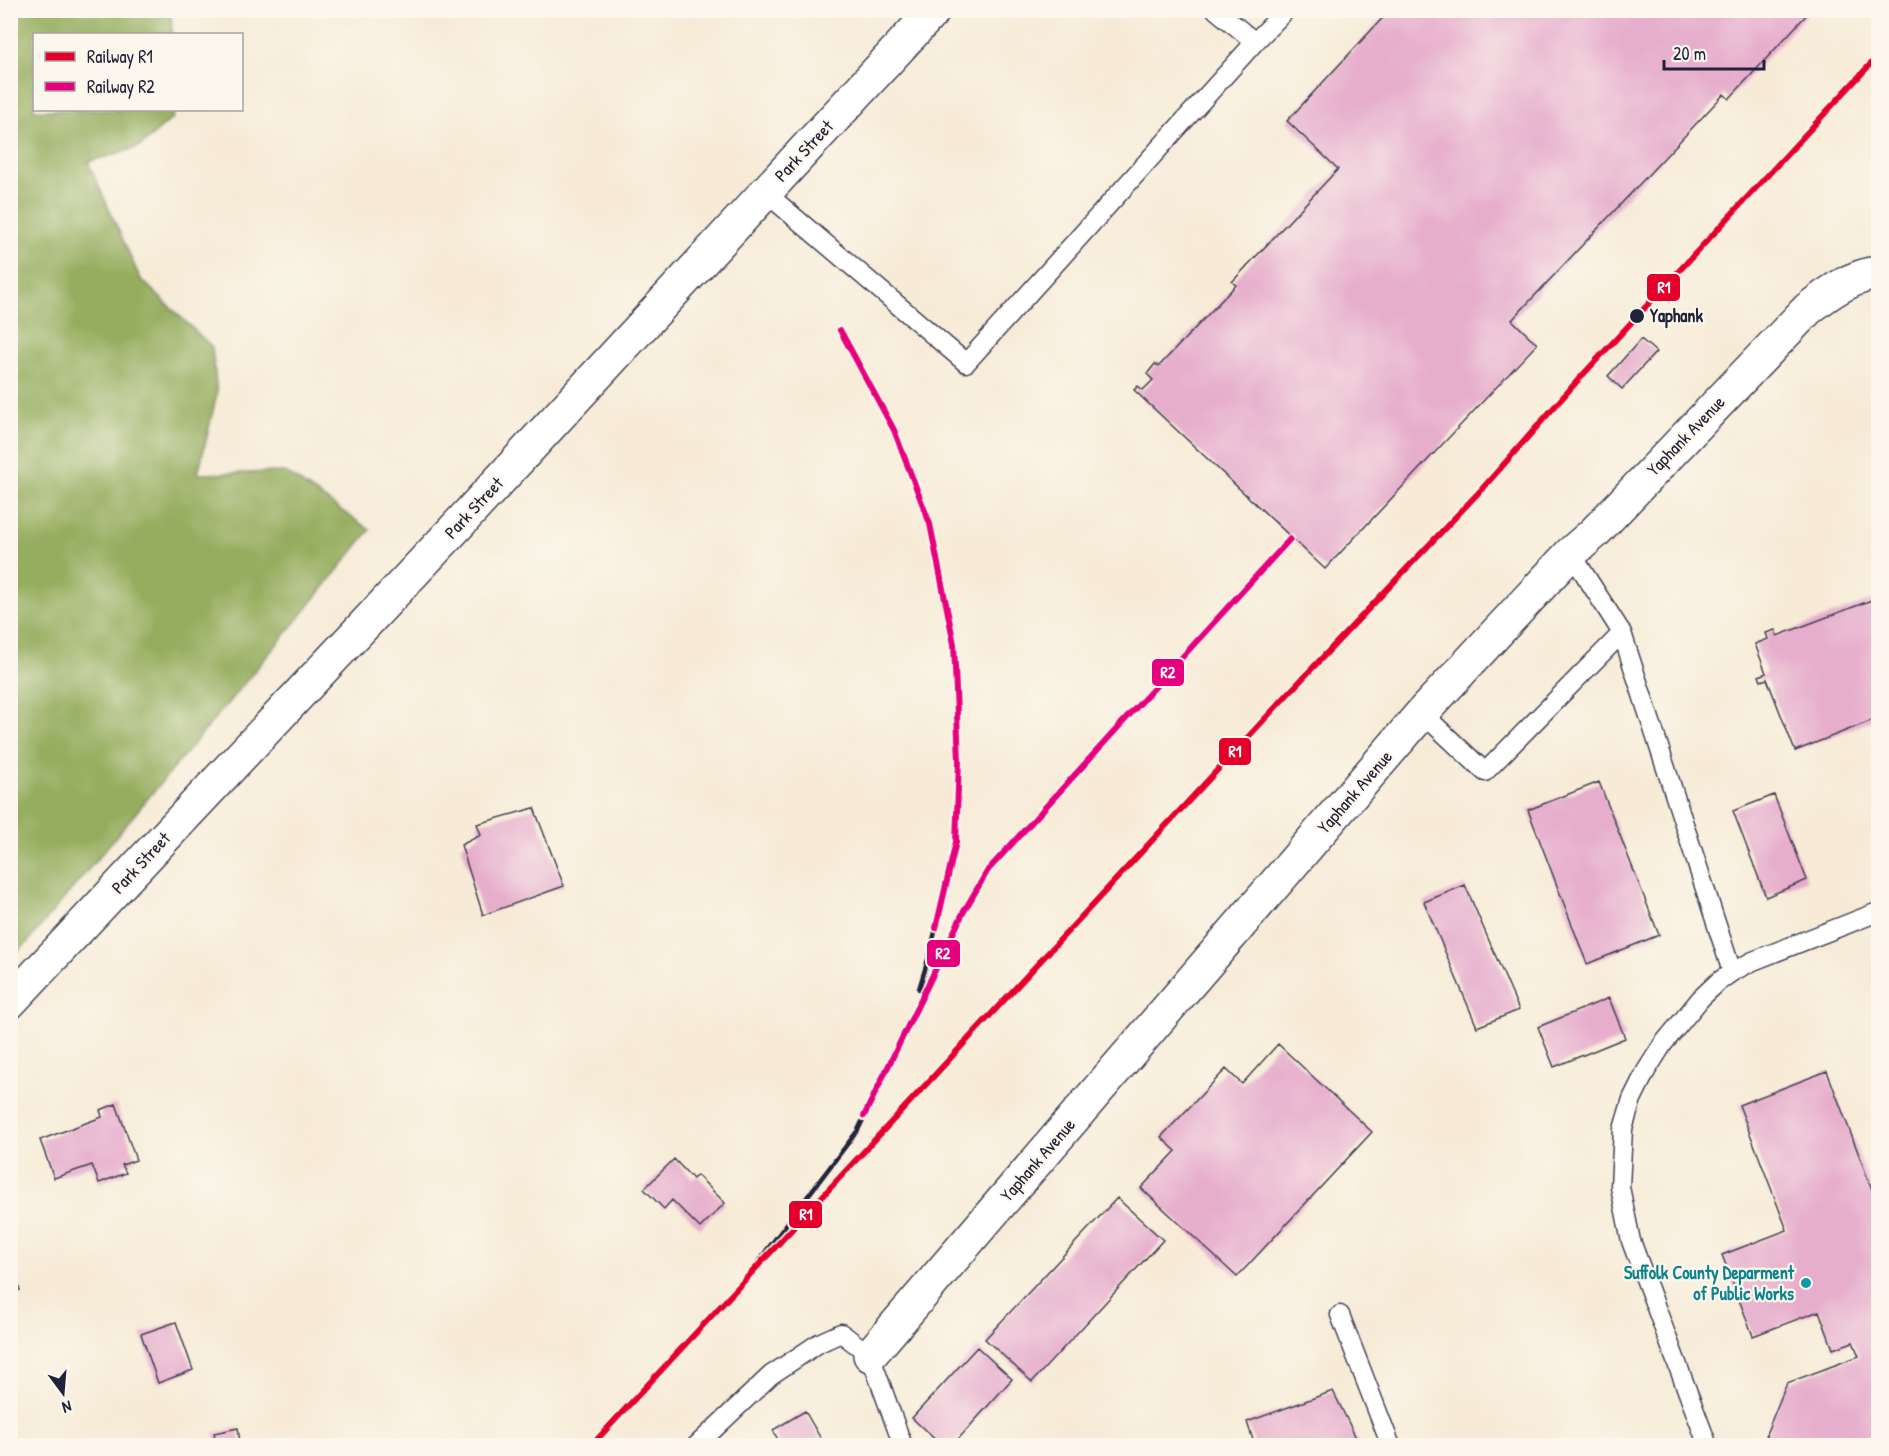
<svg xmlns="http://www.w3.org/2000/svg" width="1889" height="1456" viewBox="0 0 1889 1456" font-family="'Patrick Hand',sans-serif">
	<style>
		.forest { fill: #95ad5f; stroke: #5c684d; stroke-width: 1.5 }
		.building { fill: #e6adcc }
		.lines { fill: none; stroke-linecap: round; stroke-linejoin: round }
		.service-casing { stroke: #424052; stroke-width: 21 }
		.minor-casing { stroke: #424052; stroke-width: 36 }
		.service { stroke: #fff; stroke-width: 18 }
		.minor { stroke: #fff; stroke-width: 33 }
		.rail { stroke: #22223b; stroke-width: 4.5 }
		.rail-1-casing { stroke: #fbf7ec; stroke-width: 10 }
		.rail-2-casing { stroke: #fbf7ec; stroke-width: 10 }
		.rail-1 { stroke: #e4002b; stroke-width: 6 }
		.rail-2 { stroke: #e5007d; stroke-width: 6 }
		.stop-dot { fill: #22223b; stroke: #fbf7ec; stroke-width: 2 }
		.culture-dot { fill: #0f9aa8; stroke: #fbf7ec; stroke-width: 2 }
		.labels { text-anchor: middle; stroke-width: 4.5; stroke-linejoin: round; paint-order: stroke }
		.street-label { font-size: 18px; fill: #22223b; stroke: #fbf7ec }
		.stop-label { font-size: 18px; font-weight: bold; fill: #22223b; stroke: #fbf7ec; text-anchor: start }
		.culture-label { font-size: 18px; font-weight: bold; fill: #0d838f; stroke: #fbf7ec; text-anchor: end }
		.line-badge { stroke: #fbf7ec; stroke-width: 2 }
		.badge-label { font-size: 16px; text-anchor: middle; font-weight: bold; fill: #fff }
	</style>
	<rect width="100%" height="100%" fill="#fbf7ec"/>
	<filter id="ink" filterUnits="userSpaceOnUse"><feTurbulence type="fractalNoise" baseFrequency=".0167" numOctaves="2"/><feDisplacementMap in="SourceGraphic" scale="12" xChannelSelector="R" yChannelSelector="G"/><feConvolveMatrix kernelMatrix="1 2 1 2 8 2 1 2 1" color-interpolation-filters="sRGB"/></filter>
	<filter id="wash" filterUnits="userSpaceOnUse"><feTurbulence type="fractalNoise" baseFrequency=".008" numOctaves="4" result="noise"/><feDisplacementMap in="SourceGraphic" scale="24" xChannelSelector="R" yChannelSelector="G"/><feGaussianBlur stdDeviation="1.35" result="paint"/><feColorMatrix in="noise" values="0 0 0 0 0 0 0 0 0 0 0 0 0 0 0 0 0 1.4 0 .05"/><feComposite in="paint" operator="in"/></filter>
	<g filter="url(#wash)">
		<rect width="100%" height="100%" fill="#f7ebd7"/>
		<path class="forest" d="M 11,10 L 171,11 L 172,34 L 34,34 L 34,110 L 173,110 L 173,118 L 139,147 L 88,162 L 140,278 L 212,347 L 217,394 L 198,474 L 285,472 L 370,530 L 299,618 L 26,944 L 11,957 Z"/>
		<g id="blocks">
			<path class="building" d="M 1390,10 L 1811,10 L 1729,99 L 1724,94 L 1512,320 L 1537,344 L 1325,569 L 1134,390 L 1138,386 L 1143,390 L 1153,380 L 1147,374 L 1155,364 L 1159,366 L 1236,285 L 1232,282 L 1338,169 L 1287,121 Z
				M 1641,339 L 1656,352 L 1622,389 L 1608,376 Z
				M 1878,593 L 1878,718 L 1795,751 L 1767,679 L 1761,681 L 1759,676 L 1766,673 L 1755,644 L 1768,639 L 1766,633 L 1775,630 L 1777,636 L 1877,598 L 1875,594 Z
				M 1599,782 L 1659,935 L 1587,964 L 1528,810 Z
				M 1774,795 L 1807,880 L 1766,897 L 1733,811 Z
				M 534,808 L 564,886 L 483,915 L 461,845 L 481,835 L 477,824 Z
				M 1465,885 L 1519,1010 L 1477,1027 L 1424,902 Z
				M 1609,998 L 1625,1038 L 1554,1067 L 1538,1027 Z
				M 1278,1044 L 1372,1132 L 1237,1277 L 1141,1188 L 1176,1151 L 1161,1137 L 1226,1069 L 1242,1084 Z
				M 1827,1071 L 1878,1205 L 1878,1446 L 1770,1446 L 1766,1434 L 1787,1383 L 1859,1356 L 1853,1342 L 1833,1349 L 1819,1311 L 1753,1336 L 1722,1255 L 1787,1230 L 1739,1105 Z
				M 116,1104 L 136,1160 L 122,1165 L 126,1173 L 99,1183 L 92,1165 L 54,1178 L 40,1140 L 102,1117 L 100,1110 Z
				M 674,1159 L 693,1179 L 697,1175 L 725,1203 L 700,1228 L 672,1200 L 664,1209 L 644,1189 Z
				M 1117,1198 L 1163,1240 L 1032,1382 L 985,1339 Z
				M 10,1263 L 20,1290 L 10,1294 Z
				M 176,1322 L 193,1370 L 158,1383 L 141,1334 Z
				M 977,1347 L 1012,1379 L 952,1446 L 942,1446 L 912,1418 Z
				M 1333,1391 L 1360,1446 L 1255,1446 L 1247,1422 Z
				M 805,1411 L 825,1446 L 781,1446 L 773,1430 Z
				M 238,1428 L 240,1442 L 247,1442 L 248,1446 L 217,1446 L 214,1433 Z"/>
		</g>
	</g>
	<g filter="url(#ink)">
		<use href="#blocks" fill-opacity="0" stroke="#424052" stroke-width="1.5"/>
		<g class="lines">
			<defs>
				<path id="service" d="M 1216,10 L 1255,42
					M 766,193 L 966,363 L 1255,42 L 1286,10
					M 1571,553 L 1622,633 L 1732,972
					M 1422,713 L 1485,772 L 1622,633
					M 1340,1315 L 1391,1446
					M 696,1446 L 771,1375 L 819,1343 L 841,1333 L 870,1355 L 903,1446
					M 1708,1446 L 1631,1241 L 1620,1187 L 1623,1129 L 1632,1099 L 1646,1071 L 1663,1044 L 1701,998 L 1718,982 L 1732,972 L 1753,961 L 1878,912"/>
				<path id="minor" d="M 10,1002 L 460,523 L 934,10
					M 870,1355 L 1422,713 L 1571,553 L 1594,533 L 1808,309 C 1828,293 1852,276 1878,273"/>
			</defs>
			<use href="#service" class="service-casing"/>
			<use href="#minor" class="minor-casing"/>
			<use href="#service" class="service"/>
			<use href="#minor" class="minor"/>
			<path class="rail" d="M 840,330 L 894,430 L 930,524 L 954,644 L 959,761 L 956,842 L 930,953 L 919,989
				M 744,1280 L 858,1130 L 963,913 L 988,870 L 1290,539"/>
			<defs>
				<path id="rail-1" d="M 591,1446 L 1286,696 L 1482,489 L 1579,379 L 1878,56"/>
				<path id="rail-2" d="M 840,330 L 894,430 L 930,524 L 954,644 L 959,761 L 956,842 L 936,928
					M 864,1116 L 963,913 L 988,870 L 1290,539"/>
			</defs>
			<use href="#rail-1" class="rail-1-casing"/>
			<use href="#rail-2" class="rail-2-casing"/>
			<use href="#rail-1" class="rail-1"/>
			<use href="#rail-2" class="rail-2"/>
		</g>
	</g>
	<circle class="stop-dot" cx="1637" cy="316" r="8"/>
	<circle class="culture-dot" cx="1806" cy="1283" r="6"/>
	<g class="labels">
		<g class="street-label">
			<text transform="translate(804 151) rotate(-47)" y="6">Park Street</text>
			<text transform="translate(1686 436) rotate(-46)" y="6">Yaphank Avenue</text>
			<text transform="translate(474 508) rotate(-47)" y="6">Park Street</text>
			<text transform="translate(1355 792) rotate(-49)" y="6">Yaphank Avenue</text>
			<text transform="translate(141 863) rotate(-47)" y="6">Park Street</text>
			<text transform="translate(1038 1160) rotate(-49)" y="6">Yaphank Avenue</text>
		</g>
		<g class="stop-label">
			<text x="1650" y="322">Yaphank</text>
		</g>
		<g class="culture-label">
			<text x="1794" y="1279">Suffolk County Deparment<tspan x="1794" dy="21">of Public Works</tspan></text>
		</g>
	</g>
	<g class="line-badge">
		<rect x="1646" y="273" width="35" height="29" rx="6" fill="#e4002b"/>
		<rect x="1151" y="658" width="34" height="29" rx="6" fill="#e5007d"/>
		<rect x="1218" y="737" width="34" height="29" rx="6" fill="#e4002b"/>
		<rect x="926" y="939" width="35" height="29" rx="6" fill="#e5007d"/>
		<rect x="788" y="1200" width="35" height="29" rx="6" fill="#e4002b"/>
	</g>
	<g class="badge-label">
		<text x="1664" y="293">R1</text>
		<text x="1168" y="678">R2</text>
		<text x="1235" y="757">R1</text>
		<text x="943" y="959">R2</text>
		<text x="806" y="1220">R1</text>
	</g>
	<rect width="1889" height="1456" fill="none" stroke="#fbf7ec" stroke-width="36"/>
	<rect x="33" y="33" width="210" height="78" fill="#fbf7ec" stroke="#a4a2a5" stroke-width="1.5"/>
	<rect x="45" y="52" width="30" height="9" fill="#e4002b" stroke="#a4a2a5" stroke-width="1.5"/>
	<text x="87" y="63" font-size="18" fill="#22223b">Railway R1</text>
	<rect x="45" y="82" width="30" height="9" fill="#e5007d" stroke="#a4a2a5" stroke-width="1.5"/>
	<text x="87" y="93" font-size="18" fill="#22223b">Railway R2</text>
	<g transform="translate(63 1393) rotate(164)" stroke="#fbf7ec" stroke-width="4.5" paint-order="stroke">
	<path d="M0-4.5L10 22L0 15L-10 22Z" fill="#22223b"/>
	<text y="-9" font-size="16" font-weight="bold" text-anchor="middle" fill="#22223b">N</text>
	</g>
	<path d="M1664 60v9h100v-9" fill="none" stroke="#22223b" stroke-width="3"/>
	<text x="1673" y="60" font-size="18" fill="#22223b" stroke="#fbf7ec" stroke-width="4.5" paint-order="stroke">20 m</text>
</svg>
